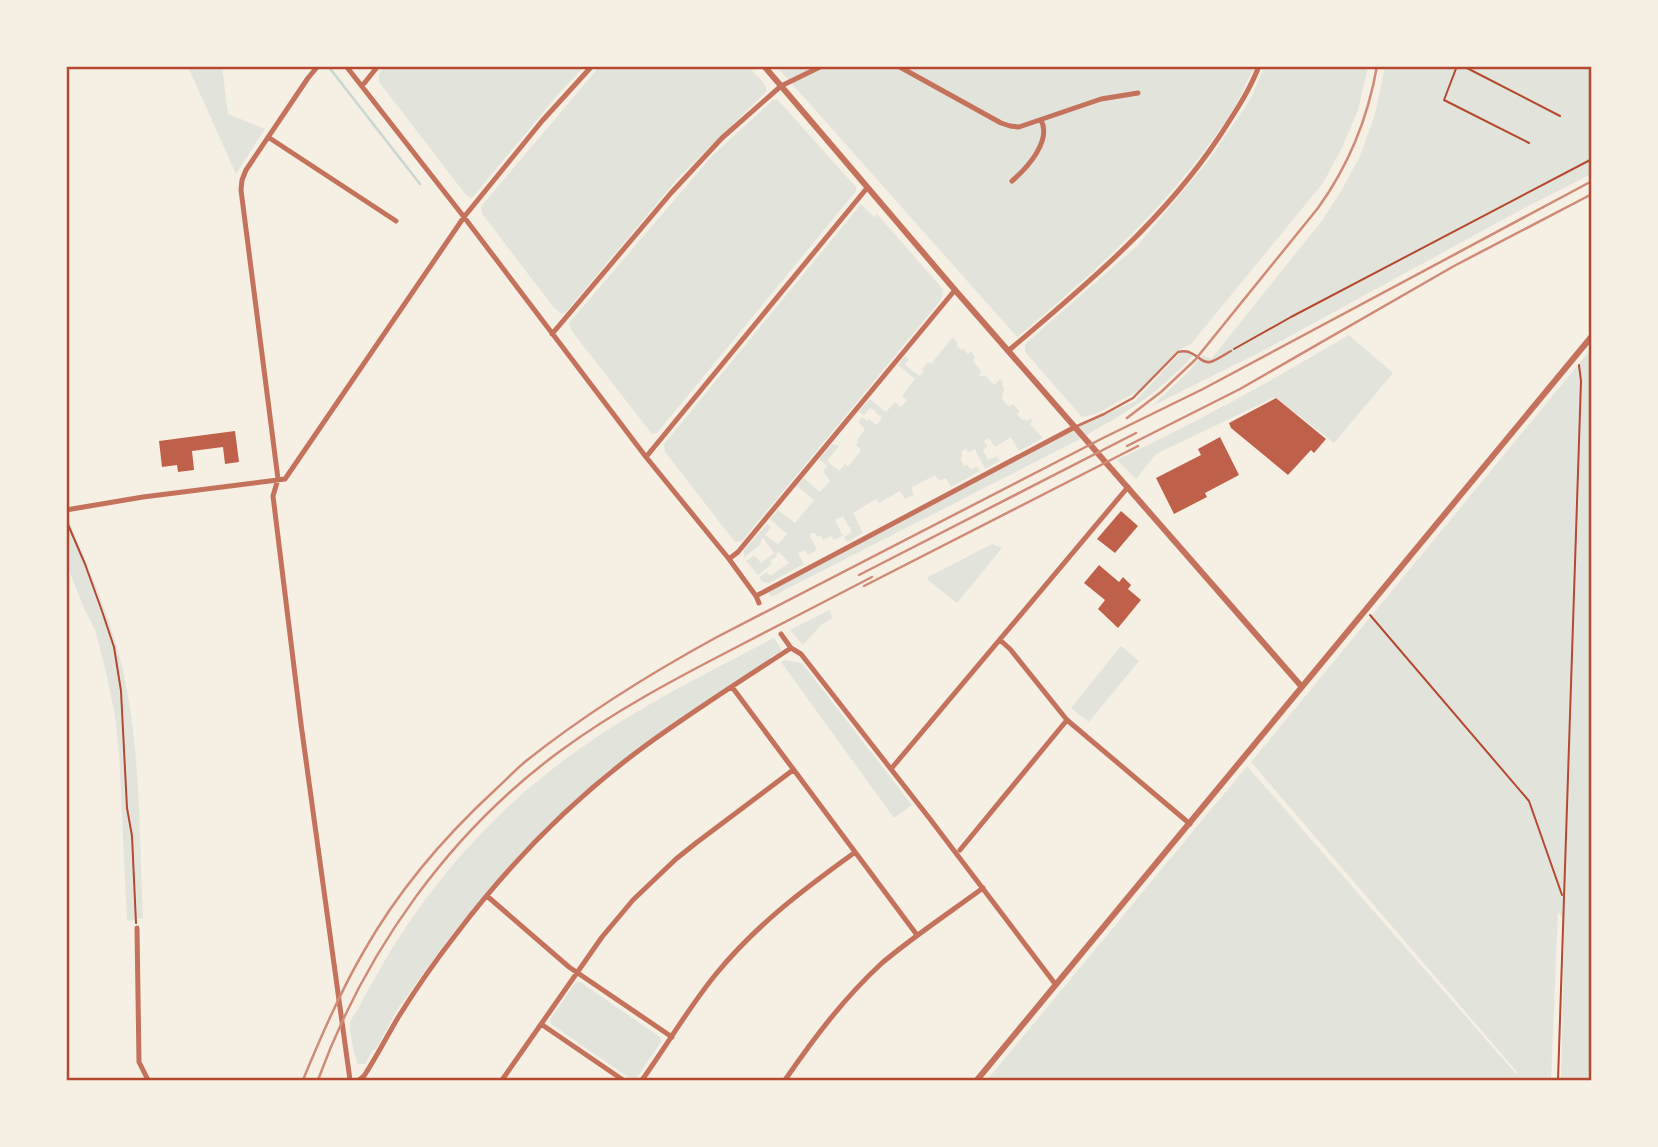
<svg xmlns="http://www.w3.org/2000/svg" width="1658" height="1147" viewBox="0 0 1658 1147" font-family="'PT Sans Narrow',sans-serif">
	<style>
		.green { fill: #e2e4dc }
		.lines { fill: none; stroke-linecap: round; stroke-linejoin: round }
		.stream { stroke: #c9d6d2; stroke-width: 2.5 }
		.building { fill: #bf614a }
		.path { stroke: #b5482f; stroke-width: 2 }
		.service { stroke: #c5725c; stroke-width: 2.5 }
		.minor { stroke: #c5725c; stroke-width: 5 }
		.tertiary { stroke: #c5725c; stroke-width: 6 }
		.rail { stroke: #cf8b77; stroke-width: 2.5 }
		.neatline { fill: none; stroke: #b5482f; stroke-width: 2.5 }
	</style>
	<rect width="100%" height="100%" fill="#f6efe4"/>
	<path class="green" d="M 188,67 L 222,67 L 228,114 L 265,129 L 236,174 Z
		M 385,67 L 385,66 L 584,67 L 560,92 L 473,197 L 470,198 L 466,195 L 379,82 L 379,74 Z
		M 599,67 L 749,67 L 764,83 L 767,91 L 680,176 L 565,313 L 562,314 L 554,308 L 483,215 L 481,208 L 484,203 Z
		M 777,67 L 1254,67 C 1247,81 1241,96 1233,110 C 1176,199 1097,271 1017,337 Z
		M 1264,67 L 1368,67 L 1358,110 L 1342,148 L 1323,183 L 1191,344 L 1177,351 L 1140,390 L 1096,414 L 1082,417 L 1025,352 L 1025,344 L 1137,246 L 1209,160 L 1251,98 Z
		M 1385,67 L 1591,67 L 1591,174 L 1515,213 L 1261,352 L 1152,406 L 1189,371 L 1203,355 L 1211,359 L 1321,222 L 1341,191 L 1360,156 L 1375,114 Z
		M 777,99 L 856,187 L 856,191 L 657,433 L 652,434 L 571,330 L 569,323 L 712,156 L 773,100 Z
		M 861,204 L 874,217 L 877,214 L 942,288 L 943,294 L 941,300 L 742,541 L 735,542 L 665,452 L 664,444 Z
		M 1349,335 L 1393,373 L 1334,443 L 1275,397 L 1156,454 L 1136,479 L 1117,460 C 1197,422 1273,380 1349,335 Z
		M 953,337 L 958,343 L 956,345 L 961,350 L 963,348 L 968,354 L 971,351 L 975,357 L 973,361 L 982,372 L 979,375 L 980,377 L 985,375 L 994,385 L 1000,379 L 1003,383 L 1002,385 L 1004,388 L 1002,399 L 1009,407 L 1013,404 L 1020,412 L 1017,414 L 1022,420 L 1025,419 L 1027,421 L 1031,418 L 1033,420 L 1030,424 L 1043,438 L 1019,451 L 1011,437 L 995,447 L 989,438 L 984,441 L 987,447 L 983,450 L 988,460 L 997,456 L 1000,461 L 985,469 L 975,449 L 968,452 L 966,449 L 961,452 L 963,456 L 960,458 L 964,466 L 968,465 L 971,470 L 977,466 L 980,471 L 951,487 L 946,478 L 939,481 L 935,475 L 911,488 L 914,495 L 905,499 L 900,491 L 879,503 L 876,499 L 853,513 L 863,533 L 847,542 L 844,537 L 852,532 L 850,529 L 851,527 L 849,527 L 843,516 L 835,520 L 843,536 L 834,540 L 831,536 L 823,540 L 821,535 L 817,537 L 815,533 L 811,533 L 810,536 L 817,550 L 808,555 L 805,550 L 798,553 L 804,564 L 769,583 L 763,582 L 759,577 L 767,572 L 770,576 L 789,563 L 779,552 L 776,554 L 777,556 L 770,561 L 772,564 L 758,575 L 746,561 L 754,555 L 761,563 L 774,553 L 763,538 L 760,542 L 761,544 L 744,558 L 744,550 L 767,524 L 771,527 L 765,535 L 778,544 L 787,534 L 770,519 L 778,510 L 795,523 L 814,500 L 797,486 L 804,478 L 820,492 L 830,481 L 823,471 L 827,466 L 819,459 L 832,444 L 839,446 L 827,461 L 839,471 L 845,464 L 848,466 L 860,452 L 860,449 L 856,445 L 858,442 L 857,440 L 865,429 L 858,422 L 862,417 L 867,421 L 869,419 L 876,425 L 879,422 L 881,422 L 880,421 L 882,418 L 875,412 L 875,409 L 873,410 L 870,408 L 864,415 L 859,411 L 870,399 L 886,412 L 895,402 L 901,407 L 907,400 L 902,396 L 915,379 L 898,365 L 905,356 L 909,360 L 905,365 L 920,376 L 924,371 L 922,369 L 928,362 L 931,364 Z
		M 1591,349 L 1591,1080 L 1561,1080 L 1564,948 L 1564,920 L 1558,912 L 1551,1080 L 987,1080 L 1247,766 L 1516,1074 L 1518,1073 L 1251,762 Z
		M 1183,350 L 1189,350 L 1195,354 C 1175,375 1152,396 1127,411 C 1113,421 1098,427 1084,437 L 771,597 L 767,590 L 1076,428 L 1135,401 Z
		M 67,517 C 87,563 107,609 120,658 C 141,742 139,831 143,918 L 127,921 L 119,753 L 115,716 L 106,672 L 95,630 L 84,608 L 67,566 Z
		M 992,544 L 1002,548 L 957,603 L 928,580 L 928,577 Z
		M 829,610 L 833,618 L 822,624 L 803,645 L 790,630 Z
		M 774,638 L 781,649 L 780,652 L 770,657 L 772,660 L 701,704 L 643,745 L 513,862 L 456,929 L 427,968 L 397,1010 L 376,1049 L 373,1050 L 365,1064 L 358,1064 C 355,1058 349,1030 350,1023 C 351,1018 356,1013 358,1009 C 366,993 375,978 384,962 C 430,884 493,812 567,758 C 631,710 703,675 774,638 Z
		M 1121,646 L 1139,661 L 1089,722 L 1071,708 Z
		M 785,660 L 802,663 L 912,805 L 894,818 L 781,662 Z
		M 580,982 L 660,1037 L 661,1042 L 636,1079 L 631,1079 L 551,1024 L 550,1020 L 575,983 Z"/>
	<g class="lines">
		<path class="stream" d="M 328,66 L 420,184"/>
	</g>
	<path class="building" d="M 1276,398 L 1326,439 L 1314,453 L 1311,450 L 1288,475 L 1231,428 L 1229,423 Z
		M 235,431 L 239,462 L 225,464 L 223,447 L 192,451 L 194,470 L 178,472 L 177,465 L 162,467 L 159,441 Z
		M 1220,437 L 1239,475 L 1205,493 L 1207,497 L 1174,514 L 1156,478 L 1201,455 L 1198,449 Z
		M 1121,511 L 1138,526 L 1115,553 L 1097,539 Z
		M 1099,565 L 1119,582 L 1123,577 L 1131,585 L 1128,589 L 1141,600 L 1118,628 L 1098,609 L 1105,600 L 1084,583 Z"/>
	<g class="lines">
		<path class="path" d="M 1457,66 L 1444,100 L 1529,143
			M 1463,66 L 1560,116
			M 1234,349 L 1291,317 L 1592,159
			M 66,520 L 85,564 L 102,611 L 114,647 L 121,691 L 127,808 L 132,836 L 136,923
			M 1370,615 L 1529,801 L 1562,895
			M 1558,1080 L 1581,381 L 1579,365"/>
		<path class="service" d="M 1075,427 L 1104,414 L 1133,398 L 1178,352 C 1196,348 1199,364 1210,362 C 1216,361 1225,354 1231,351"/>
		<path class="minor" d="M 318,66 L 308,78 L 246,170 L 242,180 L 241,190 L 278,479 L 273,496 L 301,724 L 350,1080
			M 346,66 L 464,217 L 646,457 L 729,559 L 756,596 L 759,603
			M 898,66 L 1001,123 L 1010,126 L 1019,127 L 1101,99 L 1138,93
			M 362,86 L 378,66
			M 268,137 L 396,221
			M 1012,181 C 1027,168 1052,141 1041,120
			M 552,334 L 671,193 L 722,138 L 781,86 L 822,66
			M 1008,351 C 1085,286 1163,221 1219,137 C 1234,114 1249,92 1259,66
			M 646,457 L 867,188
			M 66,510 L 143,497 L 285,479 L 464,217 L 542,121 L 592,66
			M 729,559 L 738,552 L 955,290
			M 756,596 L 1075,427
			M 781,634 L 791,648 L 801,654 L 930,819 L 1056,985
			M 1000,640 L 1010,649 L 1067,720 L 1190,824
			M 732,687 L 917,935
			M 891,769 L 1128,487
			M 960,850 L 1067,720
			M 487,896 L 569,967 L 672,1037
			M 137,928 L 139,1062 L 148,1080
			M 541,1024 L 623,1080
			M 359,1080 L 364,1076 C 377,1056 387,1036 399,1016 C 417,987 436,960 457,933 C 510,863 574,798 645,746 C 693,711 742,680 791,648
			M 502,1080 L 602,937 L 633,900 L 676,859 L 696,843 L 793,770
			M 642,1080 C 667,1045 689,1007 716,974 C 756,925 804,889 854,853
			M 785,1080 C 814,1038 844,998 882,963 C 914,936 949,913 983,888"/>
		<path class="tertiary" d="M 764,66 L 955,290 L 1302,687
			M 977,1080 L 1592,336"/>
		<path class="rail" d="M 1127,418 L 1161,392 L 1195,360 L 1318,208 C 1349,165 1368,118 1377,66
			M 1127,446 L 1240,389 L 1454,266 L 1592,194
			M 859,575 L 1136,433
			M 864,586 L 1138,446
			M 303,1080 C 321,1036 340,992 364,951 C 398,891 444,837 495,790 C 505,781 515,770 526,761 C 585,714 651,673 717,637 L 1103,438 L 1203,389 L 1592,181
			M 318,1080 C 365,951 450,831 563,749 C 615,711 673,680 731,650 C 778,626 825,601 872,577"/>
	</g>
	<rect width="1658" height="1147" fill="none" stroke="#f6efe4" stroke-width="136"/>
	<rect x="68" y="68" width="1522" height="1011" class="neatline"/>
</svg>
